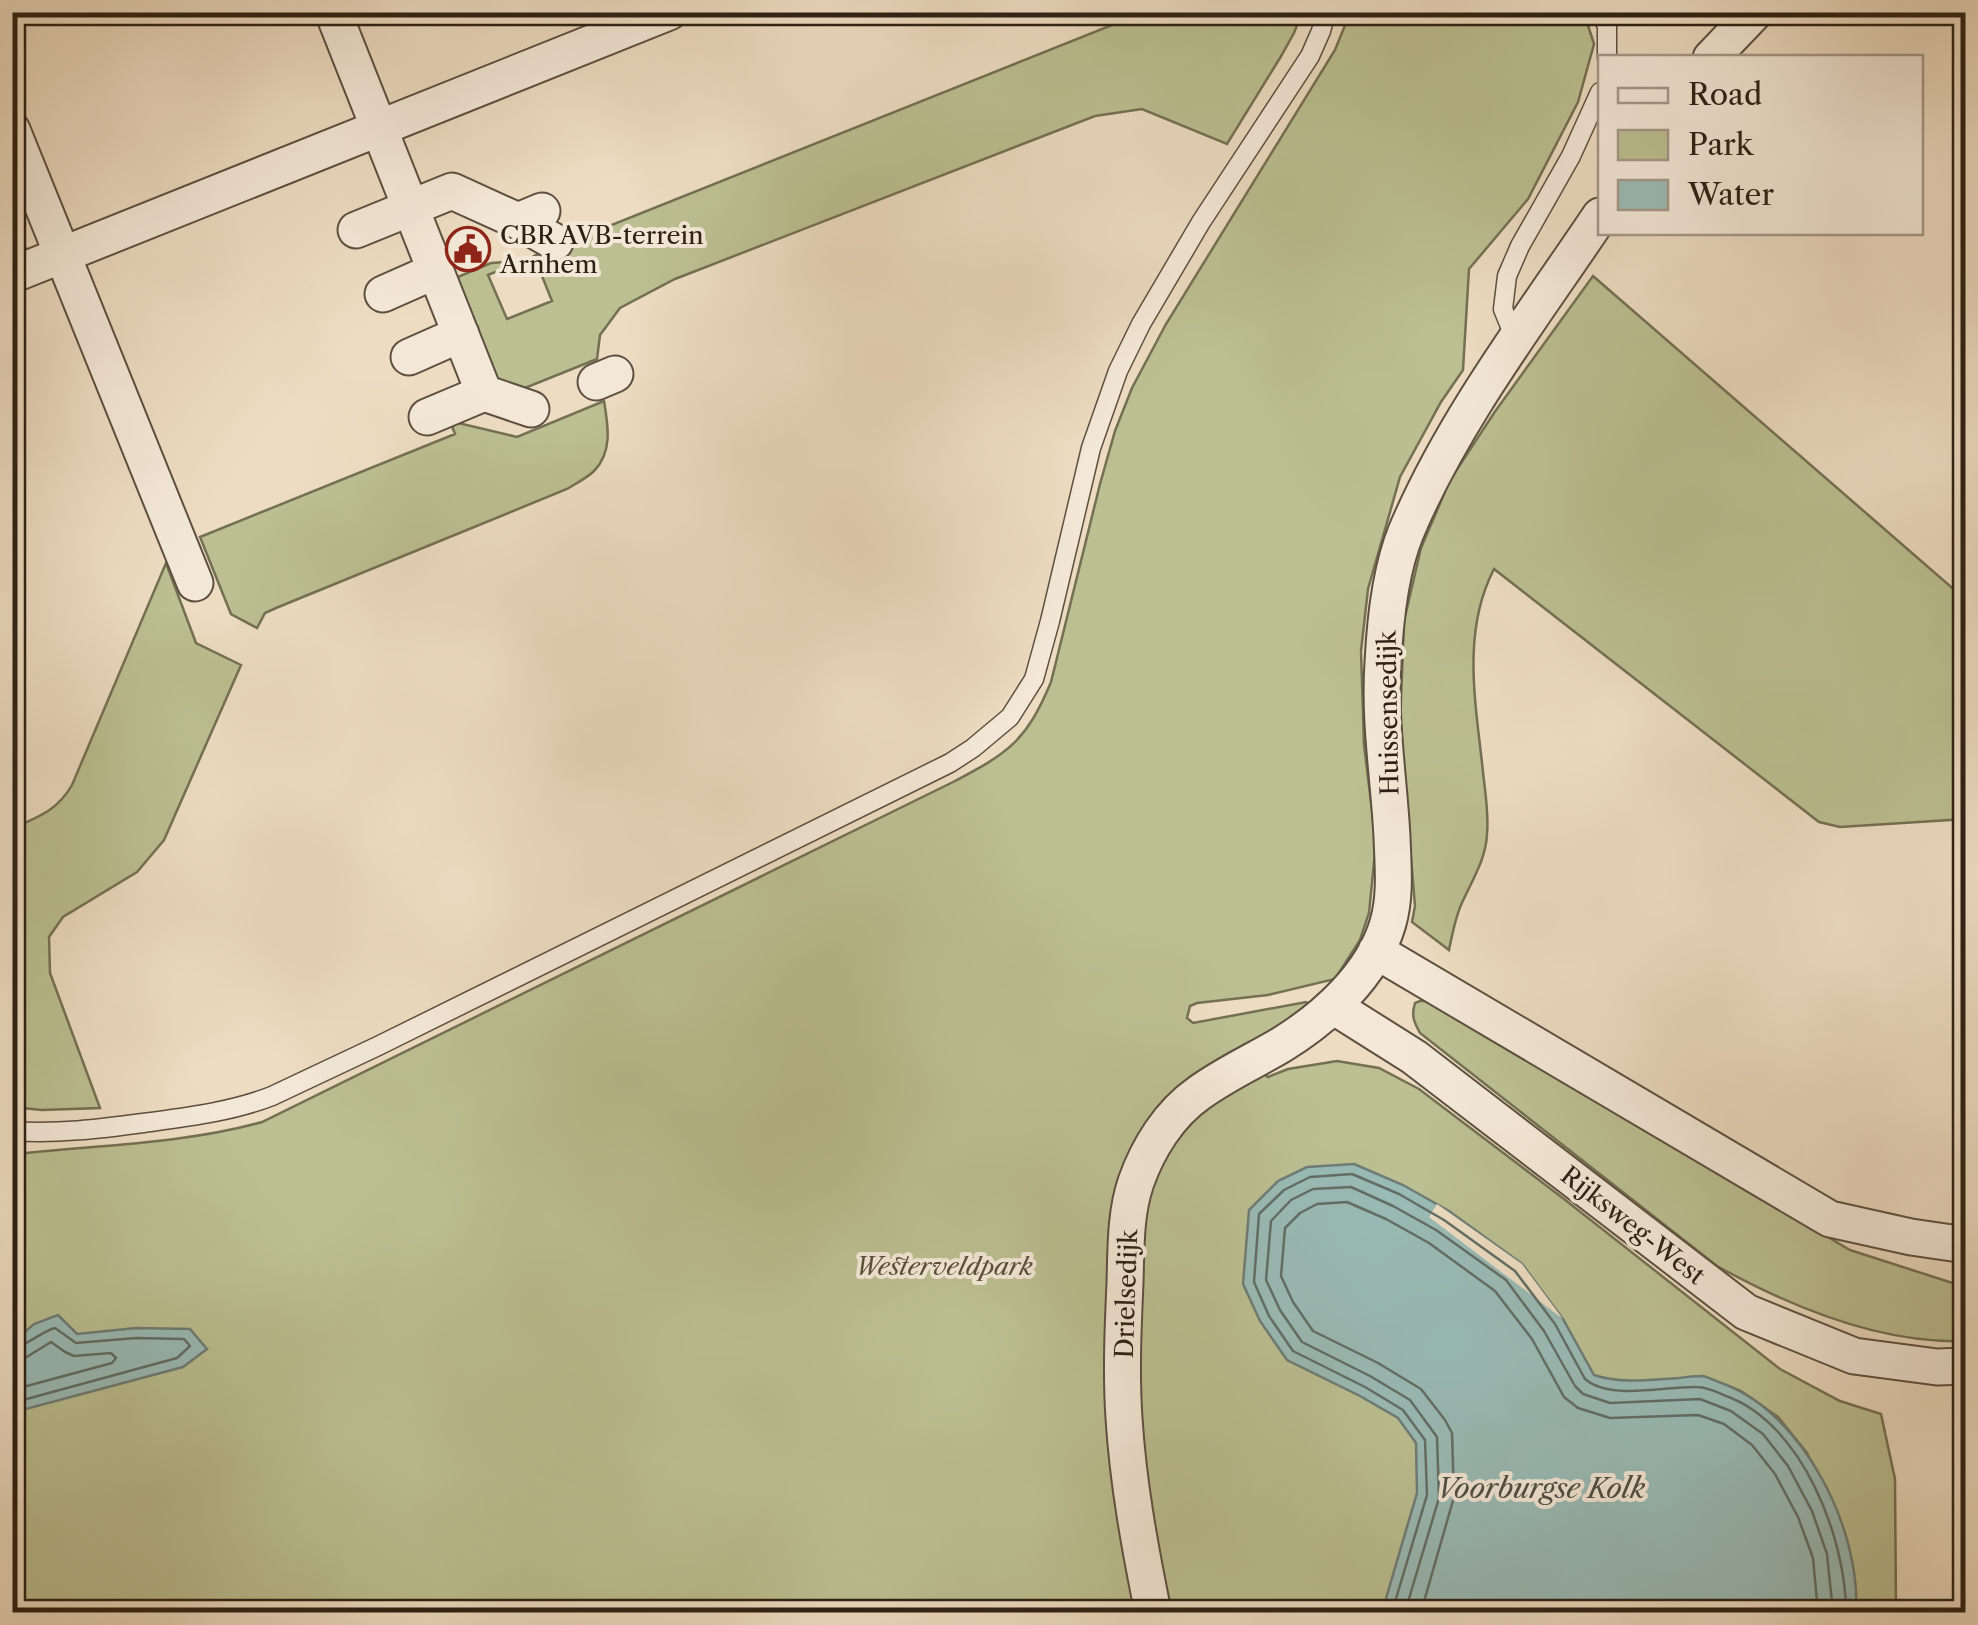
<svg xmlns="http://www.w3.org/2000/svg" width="1978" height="1625" viewBox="0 0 1978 1625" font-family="'Libre Caslon Text',serif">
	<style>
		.green { fill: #bbbf91; stroke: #747053; stroke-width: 2.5 }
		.water { fill: #99bbb6; stroke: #6e7d76; stroke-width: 2.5 }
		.pier { fill: #eddcc1 }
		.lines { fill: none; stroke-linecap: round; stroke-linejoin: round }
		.shore { stroke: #636e66; stroke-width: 2.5 }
		.lane-casing { stroke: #5d5040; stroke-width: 21 }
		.street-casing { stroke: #5d5040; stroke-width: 39 }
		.lane { stroke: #f3e8d7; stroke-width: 18 }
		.street { stroke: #f3e8d7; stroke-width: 35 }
		.labels { text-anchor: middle; stroke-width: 8; stroke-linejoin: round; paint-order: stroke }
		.poi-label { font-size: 25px; fill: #2d2115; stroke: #f3e8d7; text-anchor: start }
		.street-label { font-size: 25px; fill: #2d2115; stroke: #f3e8d7 }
		.park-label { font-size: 25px; font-style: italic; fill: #58503a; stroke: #f3e8d7 }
		.water-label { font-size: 28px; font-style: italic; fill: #4d4f45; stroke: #f3e8d7 }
	</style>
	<rect width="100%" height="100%" fill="#eddcc1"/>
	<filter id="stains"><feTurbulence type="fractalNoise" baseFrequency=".002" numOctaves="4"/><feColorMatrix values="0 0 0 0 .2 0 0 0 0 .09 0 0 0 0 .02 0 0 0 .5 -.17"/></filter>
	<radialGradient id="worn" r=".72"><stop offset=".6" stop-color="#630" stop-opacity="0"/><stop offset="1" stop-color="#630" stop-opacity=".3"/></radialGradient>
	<path class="green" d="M 1142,13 L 1302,13 L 1294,33 L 1280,58 L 1227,144 L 1142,109 L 1095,116 L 675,279 L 620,308 L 600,335 L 597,359 L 525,388 L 496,381 L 453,279 L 491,263 L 522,261 L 488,275 L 507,319 L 552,301 L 534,256 Z
		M 1350,13 L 1584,13 L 1594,44 L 1578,102 L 1528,199 L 1469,269 L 1463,370 L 1441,402 L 1400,477 L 1368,589 L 1361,651 L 1364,745 L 1376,842 L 1369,913 L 1360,940 L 1335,979 L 1268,995 L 1197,1003 L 1190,1006 L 1187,1018 L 1193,1023 L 1306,1002 L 1313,1006 L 1235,1053 L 1268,1077 L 1288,1069 L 1337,1061 L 1379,1068 L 1419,1089 L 1564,1199 L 1780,1369 L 1840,1401 L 1881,1414 L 1895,1479 L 1896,1612 L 1856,1612 L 1849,1549 L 1807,1453 L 1778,1417 L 1741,1391 L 1703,1376 L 1686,1378 L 1759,1612 L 13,1612 L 12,1151 L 26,1153 C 104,1145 187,1143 262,1122 L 953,782 C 1008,753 1026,742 1051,682 L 1100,484 L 1115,431 L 1132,388 L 1166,324 L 1335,50 Z
		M 1593,276 L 1965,599 L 1965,819 L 1840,827 L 1819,822 L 1494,569 C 1461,633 1476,704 1483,772 C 1485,792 1489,813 1487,834 C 1486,860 1471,882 1461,905 C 1455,919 1452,935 1449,950 L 1412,922 L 1415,906 L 1400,726 L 1404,621 L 1421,548 L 1450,480 L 1494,413 Z
		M 604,401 C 608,425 613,452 594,471 C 587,478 575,484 567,489 L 276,608 L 265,613 L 257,628 L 231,614 L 200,537 L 455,434 L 450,421 L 517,437 Z
		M 166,563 L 196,643 L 241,665 L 164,840 L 137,872 L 63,917 L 49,937 L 50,973 L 100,1108 L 42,1110 L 13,1107 L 13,828 C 38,817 57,811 72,785 Z
		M 1420,1001 L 1429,1001 L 1850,1250 L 1965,1287 L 1965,1341 C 1879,1344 1791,1307 1717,1266 L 1420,1033 C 1414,1022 1411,1016 1415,1003 Z"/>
	<path class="water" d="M 1354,1164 L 1403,1185 L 1449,1211 L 1522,1264 L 1563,1319 L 1594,1375 C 1621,1384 1651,1380 1679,1378 C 1686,1377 1695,1376 1702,1376 C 1709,1377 1717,1382 1724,1384 C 1804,1414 1861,1530 1856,1612 L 1382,1612 L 1417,1493 L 1416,1443 L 1398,1418 L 1360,1396 L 1287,1360 L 1260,1321 L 1243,1284 L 1249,1210 L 1278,1181 L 1307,1167 Z
		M 58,1315 L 77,1334 L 136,1328 L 190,1329 L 207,1349 L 183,1367 L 18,1411 L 13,1417 L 13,1342 L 34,1324 Z"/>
	<path class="pier" d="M 1437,1204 L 1522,1264 L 1563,1319 L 1429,1217 Z"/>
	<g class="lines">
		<path class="shore" d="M 12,1348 C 26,1347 40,1332 55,1328 L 76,1343 L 136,1338 L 184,1339 L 190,1346 L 177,1358 L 12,1403
			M 12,1360 L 25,1358 L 51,1342 L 65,1352 L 74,1356 L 111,1353 L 116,1358 L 112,1363 L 12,1390
			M 1392,1612 L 1427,1495 L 1425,1440 L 1403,1410 L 1365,1387 L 1293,1351 L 1269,1316 L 1254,1282 L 1259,1214 L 1284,1190 L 1310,1177 L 1352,1174 L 1399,1194 L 1444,1220 L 1515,1271 L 1555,1324 L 1585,1379 C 1611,1401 1665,1386 1697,1387 C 1707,1387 1717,1392 1726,1396 C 1802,1423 1846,1538 1846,1612
			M 1405,1612 L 1439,1498 L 1437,1437 L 1410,1400 L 1370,1376 L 1302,1342 L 1280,1310 L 1266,1280 L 1271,1221 L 1291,1200 L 1313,1189 L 1351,1187 L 1393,1206 L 1436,1230 L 1506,1280 L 1544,1331 L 1575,1386 L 1583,1394 L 1610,1403 L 1700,1399 L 1731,1411 L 1763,1434 L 1788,1466 L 1812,1511 L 1827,1554 L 1833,1612
			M 1421,1612 L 1454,1497 L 1452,1433 L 1445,1420 L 1421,1389 L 1378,1363 L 1313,1331 L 1293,1302 L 1281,1276 L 1285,1228 L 1300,1213 L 1317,1204 L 1347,1202 L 1386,1219 L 1429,1243 L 1495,1291 L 1532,1339 L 1564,1397 L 1578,1408 L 1610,1418 L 1698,1415 L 1724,1424 L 1752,1445 L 1775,1474 L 1798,1517 L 1813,1558 L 1818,1612"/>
		<defs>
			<path id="lane" d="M 1600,12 L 1607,26 L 1607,58
				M 12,240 L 25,270
				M 1516,341 L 1503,309 L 1507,276 L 1520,246 L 1571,156 L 1600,92
				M 12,1131 C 57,1134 99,1129 143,1123 C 187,1117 231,1112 272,1096 L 378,1046 L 950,763 L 973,748 L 1010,717 L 1034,679 L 1050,621 L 1091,448 L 1118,371 L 1141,324 L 1201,222 L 1310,56 L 1321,31 L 1326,12"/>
			<path id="street" d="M 333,12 L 484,393 L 531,409
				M 1711,58 L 1755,12
				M 12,130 L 195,583
				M 518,221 L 555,242
				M 356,230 L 452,191 L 518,221 L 542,211
				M 12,275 L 669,12
				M 383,294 L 435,271
				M 409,357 L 461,334
				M 596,382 L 615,374
				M 427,417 L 484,393
				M 1376,951 L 1830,1219 L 1911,1237 L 1966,1245
				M 1333,1006 L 1414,1057 L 1746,1312 L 1854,1356 L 1937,1367 L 1966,1366
				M 1153,1612 C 1140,1548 1128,1483 1124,1418 C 1121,1373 1123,1328 1125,1283 C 1126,1250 1125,1214 1136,1182 C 1148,1148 1169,1114 1199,1093 C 1225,1074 1254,1061 1281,1045 C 1325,1018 1373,975 1388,923 C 1396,895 1393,866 1392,837 C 1389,779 1379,721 1383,663 C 1385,621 1390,571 1406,532 C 1453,420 1533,316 1600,216"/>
		</defs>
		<use href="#lane" class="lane-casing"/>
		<use href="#street" class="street-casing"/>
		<use href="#lane" class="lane"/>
		<use href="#street" class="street"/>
	</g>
	<defs>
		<symbol id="civic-ring" viewBox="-11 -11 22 22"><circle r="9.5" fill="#f3e8d7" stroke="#8f2418" stroke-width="1.5"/><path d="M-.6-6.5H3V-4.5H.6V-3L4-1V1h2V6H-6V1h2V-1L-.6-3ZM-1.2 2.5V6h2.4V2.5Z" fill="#8f2418"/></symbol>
	</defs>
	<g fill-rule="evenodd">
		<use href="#civic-ring" x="443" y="224" width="50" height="50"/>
	</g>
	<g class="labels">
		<g class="poi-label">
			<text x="500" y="244">CBR AVB-terrein<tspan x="500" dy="29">Arnhem</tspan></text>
		</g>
		<g class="street-label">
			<text transform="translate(1388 713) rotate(-91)" y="9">Huissensedijk</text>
			<text transform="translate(1633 1225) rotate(38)" y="9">Rijksweg-West</text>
			<text transform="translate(1126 1294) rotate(-88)" y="9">Drielsedijk</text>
		</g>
		<g class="park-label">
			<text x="944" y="1275">Westerveldpark</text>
		</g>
		<g class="water-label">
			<text x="1541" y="1498">Voorburgse Kolk</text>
		</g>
	</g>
	<rect width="1978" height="1625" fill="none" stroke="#eddcc1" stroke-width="50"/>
	<rect x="15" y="15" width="1948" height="1595" fill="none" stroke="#2d2115" stroke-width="5"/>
	<rect x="25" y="25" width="1928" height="1575" fill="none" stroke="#2d2115" stroke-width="2.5"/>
	<rect x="1598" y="55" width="325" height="180" fill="#f3e8d7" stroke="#a49889" stroke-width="2.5"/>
	<rect x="1618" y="88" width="50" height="15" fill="#f3e8d7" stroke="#a49889" stroke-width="2.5"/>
	<text x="1688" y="105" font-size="30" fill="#2d2115">Road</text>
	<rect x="1618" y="130" width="50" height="30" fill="#bbbf91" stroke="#a49889" stroke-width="2.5"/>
	<text x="1688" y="155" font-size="30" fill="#2d2115">Park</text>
	<rect x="1618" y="180" width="50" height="30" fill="#99bbb6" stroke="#a49889" stroke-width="2.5"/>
	<text x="1688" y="205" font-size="30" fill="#2d2115">Water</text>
	<rect width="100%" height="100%" filter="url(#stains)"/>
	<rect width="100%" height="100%" fill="url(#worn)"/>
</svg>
